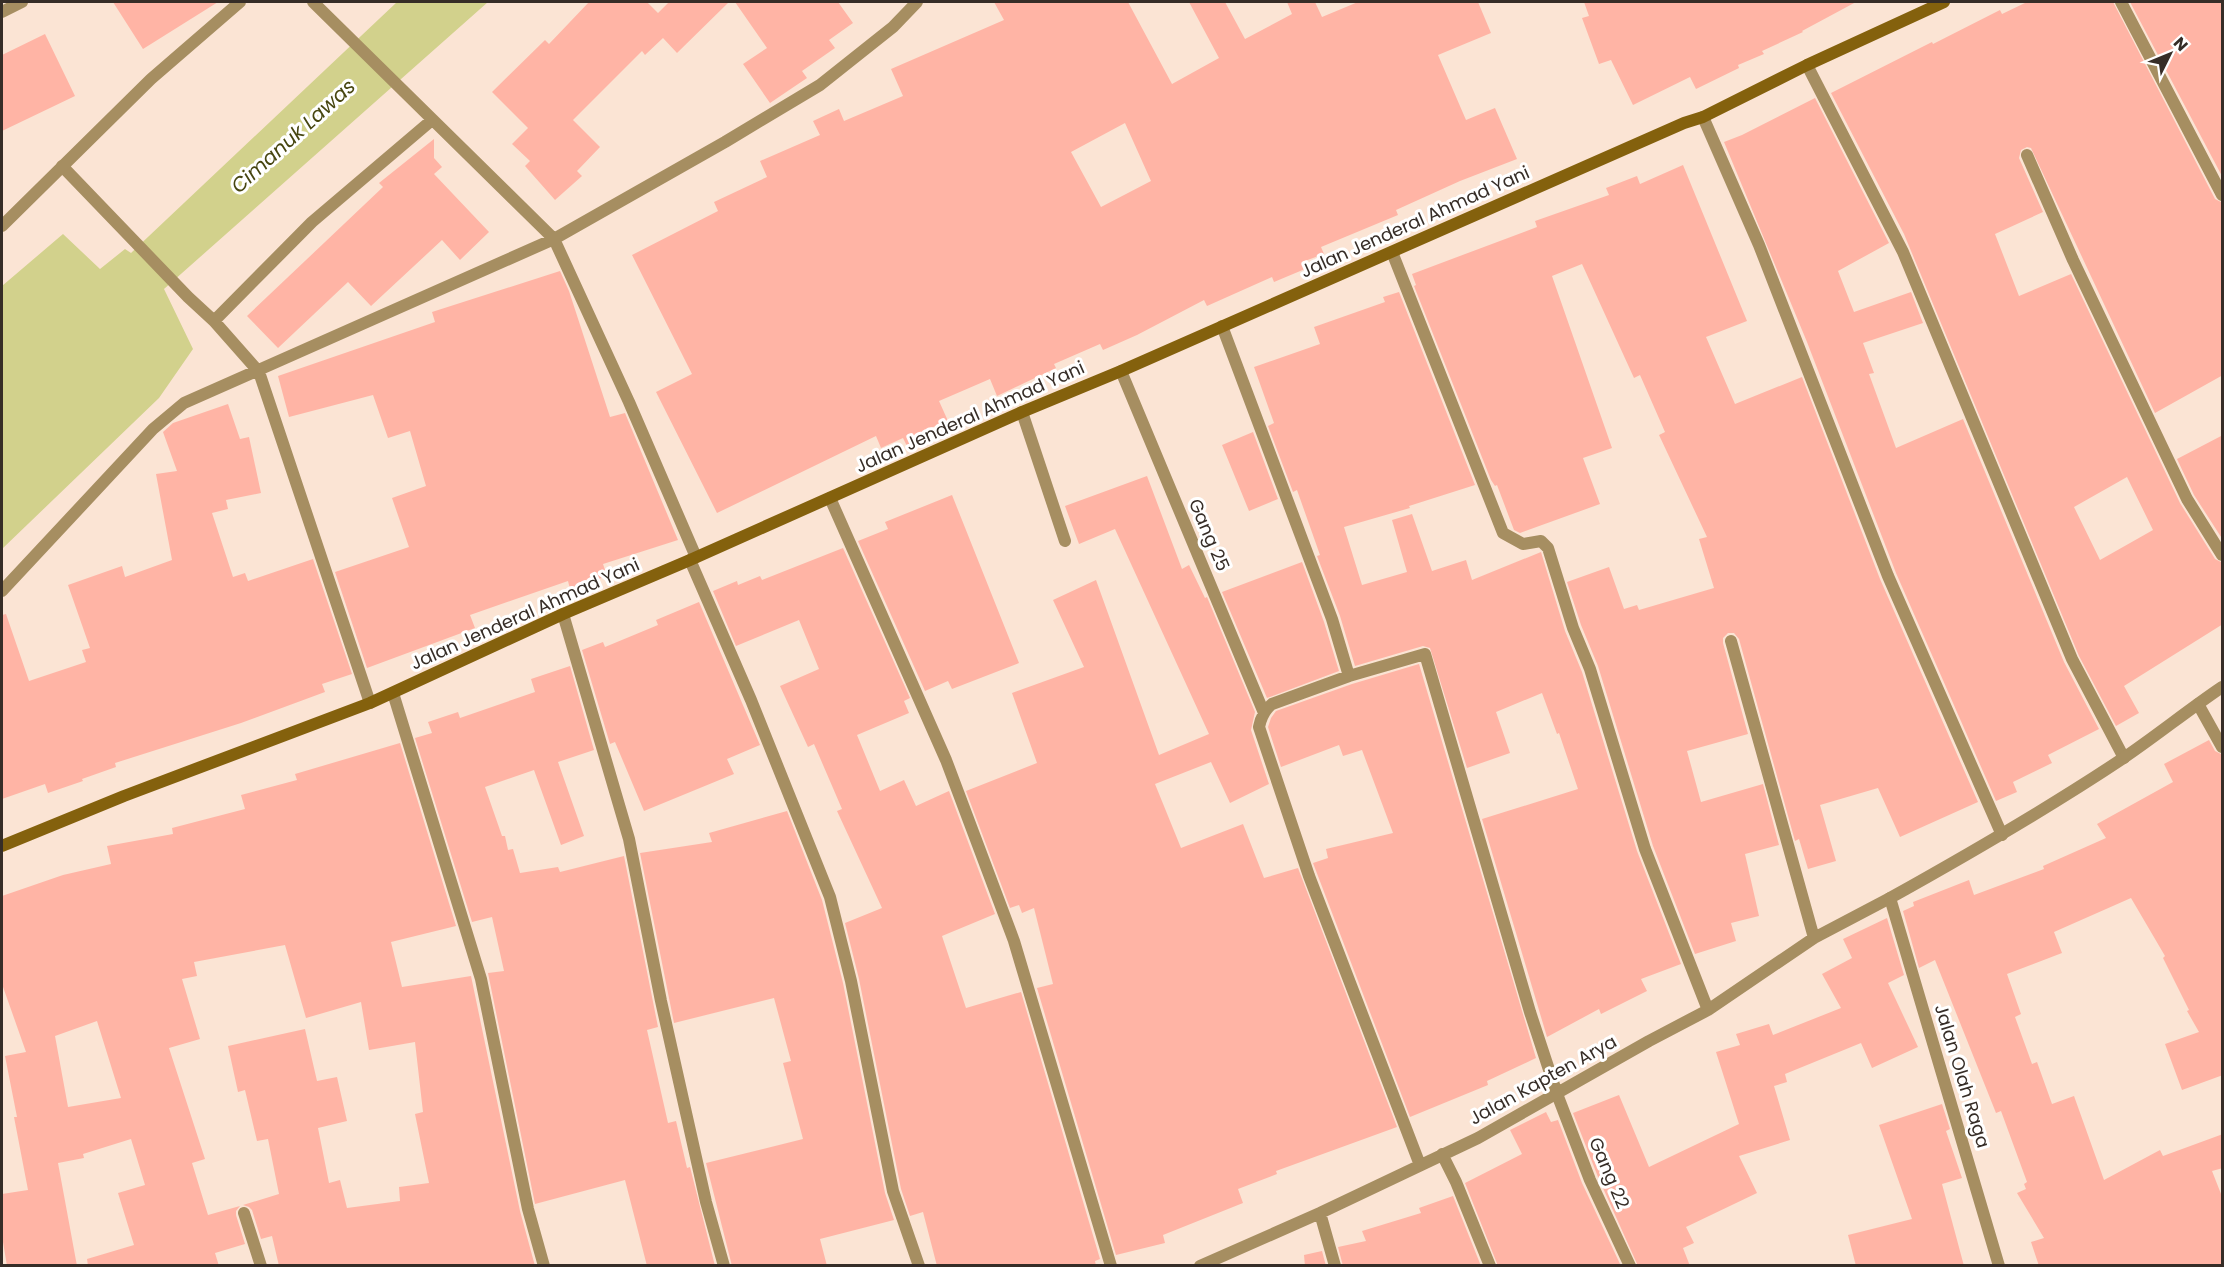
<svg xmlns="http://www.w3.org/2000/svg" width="2224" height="1267" viewBox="0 0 2224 1267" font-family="Poppins,sans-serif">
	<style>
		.water { fill: #d2d18c }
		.building { fill: #ffb4a5; fill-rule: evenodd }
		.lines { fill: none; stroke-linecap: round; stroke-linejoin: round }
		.service { stroke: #a68e61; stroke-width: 12 }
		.minor { stroke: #a68e61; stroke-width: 12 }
		.tertiary { stroke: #a68e61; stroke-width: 12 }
		.secondary { stroke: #84610d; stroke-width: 12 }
		.labels { text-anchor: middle; stroke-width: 6; stroke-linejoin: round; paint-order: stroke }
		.street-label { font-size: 18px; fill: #362d27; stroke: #fff }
		.water-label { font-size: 20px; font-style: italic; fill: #474610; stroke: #fff }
	</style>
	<rect width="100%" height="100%" fill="#fbe4d4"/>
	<path class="water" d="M 397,2 L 488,2 L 164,289 L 193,349 L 159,398 L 2,549 L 2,286 L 63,234 L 100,269 L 125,249 L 131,253 Z"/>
	<path class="building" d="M 113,2 L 218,2 L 143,49 Z
		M 589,2 L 647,2 L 658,13 L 669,2 L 729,2 L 677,53 L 663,38 L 645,55 L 642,51 L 573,120 L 600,147 L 577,171 L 582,176 L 555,200 L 525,166 L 530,161 L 512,144 L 528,128 L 492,92 L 545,40 L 549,44 Z
		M 735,2 L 838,2 L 853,23 L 829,40 L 835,48 L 802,71 L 807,78 L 770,103 L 743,64 L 767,48 Z
		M 994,2 L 1128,2 L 1172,84 L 1219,58 L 1189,2 L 1225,2 L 1245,39 L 1292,14 L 1287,2 L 1315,2 L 1322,17 L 1358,2 L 1478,2 L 1491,33 L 1438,55 L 1466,120 L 1495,108 L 1517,159 L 1460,181 L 1396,210 L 1398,215 L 1321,247 L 1324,254 L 1302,262 L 1305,269 L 1274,282 L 1272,277 L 1207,306 L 1204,300 L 1137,335 L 1103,350 L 1100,344 L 1054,364 L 1056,368 L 997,396 L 990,379 L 939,401 L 948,421 L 926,430 L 928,436 L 907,446 L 903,438 L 881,448 L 876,436 L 717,513 L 656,392 L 692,374 L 632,255 L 718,211 L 714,202 L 767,177 L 760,161 L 820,135 L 813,121 L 839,109 L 844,121 L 903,96 L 891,69 L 1004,20 ZM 1125,123 L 1151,181 L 1101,207 L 1071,152 Z
		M 1584,2 L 1856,2 L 1802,31 L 1803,32 L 1762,51 L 1764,54 L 1738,65 L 1739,68 L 1696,89 L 1690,77 L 1633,105 L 1611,60 L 1599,64 L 1582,18 L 1589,16 Z
		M 2027,2 L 2113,2 L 2215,199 L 2223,203 L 2223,375 L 2155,413 L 2031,148 L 2027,147 L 2021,150 L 2019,158 L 2043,212 L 1995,234 L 2019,296 L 2071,274 L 2180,503 L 2215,559 L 2223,563 L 2223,624 L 2124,686 L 2139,713 L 2116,726 L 2079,656 L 1904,234 L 1831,93 L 1932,42 L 1933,44 L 2000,10 L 2002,14 ZM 2127,477 L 2153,530 L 2100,560 L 2074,507 Z
		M 2130,2 L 2223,2 L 2223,178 Z
		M 45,34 L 75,96 L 2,131 L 2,55 Z
		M 1815,98 L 1889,243 L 1838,271 L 1854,312 L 1911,292 L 1923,323 L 1863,343 L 1874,373 L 1869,374 L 1896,448 L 1963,419 L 2064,662 L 2099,729 L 2048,755 L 2052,763 L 2013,782 L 2017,792 L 1996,801 L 1896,573 L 1807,342 L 1724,142 L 1742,135 Z
		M 434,139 L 434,158 L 442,167 L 434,174 L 489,232 L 460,260 L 442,240 L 371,306 L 348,282 L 278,348 L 247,316 L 383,187 L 379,183 Z
		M 1683,165 L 1747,321 L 1706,337 L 1735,404 L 1802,377 L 1880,579 L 1978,802 L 1900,837 L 1878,788 L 1820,805 L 1836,861 L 1808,869 L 1799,839 L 1795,841 L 1739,639 L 1734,633 L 1728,633 L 1723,638 L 1723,643 L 1748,734 L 1687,751 L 1701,802 L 1763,784 L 1779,845 L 1745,854 L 1759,916 L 1731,923 L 1736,941 L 1695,954 L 1653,846 L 1598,666 L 1581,625 L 1567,582 L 1609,567 L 1624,609 L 1637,605 L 1639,610 L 1714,588 L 1699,539 L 1707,537 L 1659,435 L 1665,432 L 1640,375 L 1634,378 L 1582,264 L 1552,276 L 1612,448 L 1583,458 L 1600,504 L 1520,533 L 1514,530 L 1497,485 L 1495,486 L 1491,480 L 1414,286 L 1416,285 L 1412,274 L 1537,227 L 1535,221 L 1609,195 L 1606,188 L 1637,176 L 1640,184 Z
		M 560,271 L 569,291 L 610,417 L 625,413 L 678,540 L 603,564 L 607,576 L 570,589 L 568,581 L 470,615 L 475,628 L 367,668 L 335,572 L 409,547 L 392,498 L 426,486 L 410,431 L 388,438 L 373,395 L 289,417 L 278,376 L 435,322 L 432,312 Z
		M 1399,292 L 1475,485 L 1409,506 L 1410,508 L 1344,527 L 1362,585 L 1407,572 L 1392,520 L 1412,514 L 1432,571 L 1466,560 L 1472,580 L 1541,552 L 1565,631 L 1582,672 L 1637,851 L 1681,964 L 1641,979 L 1647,991 L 1601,1014 L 1599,1009 L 1547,1037 L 1482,819 L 1578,789 L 1559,733 L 1557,734 L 1542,693 L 1496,712 L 1510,753 L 1467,768 L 1430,648 L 1423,646 L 1355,666 L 1340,616 L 1317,556 L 1320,555 L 1297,490 L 1293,492 L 1268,426 L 1274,423 L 1254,367 L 1320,344 L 1314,327 L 1385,302 L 1383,297 Z
		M 228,404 L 240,439 L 249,437 L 261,493 L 226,500 L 228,509 L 212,513 L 233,577 L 245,573 L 248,581 L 313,559 L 352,674 L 322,684 L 325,692 L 241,723 L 115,763 L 116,767 L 82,779 L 83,781 L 48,793 L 45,784 L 2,799 L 2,615 L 6,614 L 29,681 L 86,662 L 82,650 L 90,648 L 68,585 L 122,566 L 125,577 L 172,560 L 156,474 L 177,471 L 163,432 L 173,423 Z
		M 1253,432 L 1278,499 L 1249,511 L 1222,445 Z
		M 2223,435 L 2223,540 L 2194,495 L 2177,459 Z
		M 1147,476 L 1182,569 L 1189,565 L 1205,598 L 1207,597 L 1255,712 L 1251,730 L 1269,784 L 1230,803 L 1211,762 L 1155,784 L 1181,848 L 1243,824 L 1264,878 L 1298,868 L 1397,1127 L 1276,1171 L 1277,1174 L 1238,1189 L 1243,1203 L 1163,1235 L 1165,1243 L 1116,1255 L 1037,988 L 1053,984 L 1034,908 L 1022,913 L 1019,905 L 1010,908 L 966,791 L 1037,763 L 1012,693 L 1084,667 L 1053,600 L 1096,580 L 1159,755 L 1209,734 L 1115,529 L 1079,544 L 1065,506 Z
		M 952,495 L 1019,663 L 952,689 L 948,681 L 925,691 L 858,541 L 888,529 L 885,522 Z
		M 843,548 L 910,698 L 904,701 L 909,713 L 857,735 L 880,791 L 904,780 L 916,806 L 949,791 L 995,914 L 942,936 L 966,1008 L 1021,992 L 1100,1259 L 1095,1261 L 1096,1266 L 937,1266 L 923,1212 L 910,1216 L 901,1189 L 859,979 L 845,923 L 882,908 L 837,811 L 842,809 L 814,744 L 808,747 L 780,686 L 819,669 L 799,620 L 736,646 L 713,591 L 737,581 L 738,585 L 760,576 L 762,580 Z
		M 1302,562 L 1324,622 L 1339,671 L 1267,698 L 1222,592 Z
		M 699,602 L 760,745 L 727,759 L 734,774 L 644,811 L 615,742 L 610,744 L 582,650 L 603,642 L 605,647 L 658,625 L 656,620 Z
		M 1419,664 L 1536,1058 L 1487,1081 L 1488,1085 L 1410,1117 L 1313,863 L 1328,858 L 1326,849 L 1393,833 L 1362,750 L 1343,756 L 1339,745 L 1281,767 L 1268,727 L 1271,718 L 1276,711 L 1352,684 Z
		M 570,666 L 594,750 L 558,762 L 584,836 L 561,845 L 534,770 L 485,787 L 502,836 L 505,836 L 508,850 L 513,849 L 520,873 L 558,867 L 560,872 L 624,856 L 658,1027 L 647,1030 L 668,1123 L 676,1121 L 687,1168 L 690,1167 L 715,1266 L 647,1266 L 625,1180 L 535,1204 L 488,973 L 504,971 L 492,917 L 472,922 L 415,738 L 432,733 L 428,722 L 458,712 L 460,718 L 535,692 L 531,679 Z
		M 2209,740 L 2215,751 L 2223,755 L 2223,1075 L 2182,1090 L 2165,1044 L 2199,1032 L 2187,1011 L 2189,1010 L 2163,958 L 2165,956 L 2131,898 L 2054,932 L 2062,953 L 2007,974 L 2021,1014 L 2015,1017 L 2032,1064 L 2037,1062 L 2052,1104 L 2074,1096 L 2104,1180 L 2160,1150 L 2163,1156 L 2223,1134 L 2223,1168 L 2212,1171 L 2223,1199 L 2223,1266 L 2039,1266 L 2031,1242 L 2044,1238 L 2017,1193 L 2026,1189 L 2024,1184 L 2027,1182 L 2001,1111 L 1996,1113 L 1935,960 L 1919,968 L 1903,911 L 1914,906 L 1913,902 L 1969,880 L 1974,895 L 2044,869 L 2043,866 L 2106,838 L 2097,824 L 2173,782 L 2164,764 Z
		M 400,743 L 456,926 L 391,942 L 402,987 L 471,976 L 520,1211 L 535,1266 L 279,1266 L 272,1236 L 261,1239 L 252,1210 L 249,1207 L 243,1205 L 279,1194 L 268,1139 L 257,1141 L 245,1090 L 238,1092 L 228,1046 L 305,1029 L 317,1081 L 337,1077 L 347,1121 L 318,1128 L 329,1183 L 340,1180 L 347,1208 L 400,1201 L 399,1187 L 429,1183 L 415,1114 L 423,1112 L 415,1042 L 369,1050 L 361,1002 L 306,1018 L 285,945 L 194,962 L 197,976 L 182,979 L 200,1039 L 169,1048 L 205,1159 L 192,1163 L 208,1215 L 240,1206 L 236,1211 L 236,1215 L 245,1244 L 215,1253 L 219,1266 L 88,1266 L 87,1259 L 134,1245 L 118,1193 L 145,1185 L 131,1139 L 83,1154 L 84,1158 L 58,1163 L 77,1266 L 7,1266 L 2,1236 L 2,1194 L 28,1190 L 14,1117 L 17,1117 L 5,1056 L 26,1052 L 2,984 L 2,896 L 63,875 L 111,864 L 107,846 L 173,834 L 172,828 L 245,809 L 241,795 L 297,780 L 295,774 ZM 97,1021 L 121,1098 L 68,1107 L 55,1036 Z
		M 787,811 L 822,900 L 843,983 L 885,1193 L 894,1220 L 820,1239 L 827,1266 L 732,1266 L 706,1163 L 803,1139 L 783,1063 L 791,1061 L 774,998 L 674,1023 L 640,853 L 712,842 L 709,833 Z
		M 1887,918 L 1904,975 L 1888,983 L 1918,1047 L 1872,1068 L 1861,1043 L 1785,1074 L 1787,1082 L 1774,1086 L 1790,1140 L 1739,1156 L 1757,1193 L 1686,1227 L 1694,1243 L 1683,1248 L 1690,1266 L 1638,1266 L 1598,1177 L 1573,1113 L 1619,1095 L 1649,1167 L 1739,1124 L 1716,1052 L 1740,1045 L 1736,1034 L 1769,1024 L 1773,1035 L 1841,1008 L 1822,974 L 1852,958 L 1843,939 Z
		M 1942,1104 L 1950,1129 L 1946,1131 L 1962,1178 L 1942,1184 L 1964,1266 L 1856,1266 L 1848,1235 L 1912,1219 L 1879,1125 Z
		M 1546,1112 L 1551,1122 L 1558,1120 L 1582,1183 L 1621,1266 L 1498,1266 L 1465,1183 L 1522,1154 L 1510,1130 Z
		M 1453,1196 L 1481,1266 L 1343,1266 L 1338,1247 L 1366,1241 L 1362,1231 L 1421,1213 L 1419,1208 Z
		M 1322,1251 L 1326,1266 L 1305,1266 L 1304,1255 Z"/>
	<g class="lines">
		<path class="service" d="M 1022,412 L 1065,541"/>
		<path class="minor" d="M 313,2 L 554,239 L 629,402 L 696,557
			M 2121,2 L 2222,195
			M 2,12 L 22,2
			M 1807,65 L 1903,252 L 2072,659 L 2124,758
			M 1703,117 L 1759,245 L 1888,576 L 2002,835
			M 2027,155 L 2073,260 L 2187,499 L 2222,555
			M 62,166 L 188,297 L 214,321 L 259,372 L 370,703
			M 1392,252 L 1503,533 L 1523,544 L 1541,541 L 1548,548 L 1573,628 L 1590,669 L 1645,849 L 1708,1010
			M 214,321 L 312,222 L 432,120
			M 1222,326 L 1332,619 L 1349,676
			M 1121,371 L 1264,713
			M 830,498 L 946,760 L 1014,941 L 1111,1266
			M 690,560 L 751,700 L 830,897 L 851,981 L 893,1191 L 919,1266
			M 2,591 L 153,429 L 184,403 L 554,239 L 725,142 L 820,85 L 893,27 L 917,2
			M 563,614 L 629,839 L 661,1001 L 706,1202 L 724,1266
			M 1731,641 L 1814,938
			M 393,693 L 481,979 L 528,1209 L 544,1266
			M 2198,704 L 2222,747
			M 1442,1154 L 1456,1182 L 1490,1266
			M 1420,1165 L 1309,876 L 1259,727 C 1261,717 1264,710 1272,704 L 1349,676 L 1425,654 L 1530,1012 L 1557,1094 L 1590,1180 L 1630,1266
			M 244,1213 L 261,1266
			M 1320,1213 L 1335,1266
			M 1200,1266 L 1320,1213 L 1478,1138 L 1649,1041 L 1708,1010 L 1814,938 L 1890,898"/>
		<path class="tertiary" d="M 2,226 L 151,79 L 240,2
			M 1999,1266 L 1890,898 C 1969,854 2047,809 2122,759 C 2156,736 2188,710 2222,687"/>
		<path class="secondary" d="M 2,846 L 124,796 L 370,703 L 563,614 L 690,560 L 1022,412 L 1121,371 L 1684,123 L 1703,117 L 1807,65 L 1944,2"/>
	</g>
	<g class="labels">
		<g class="street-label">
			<text transform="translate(1415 222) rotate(-24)" y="6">Jalan Jenderal Ahmad Yani</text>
			<text transform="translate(970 417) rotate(-24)" y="6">Jalan Jenderal Ahmad Yani</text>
			<text transform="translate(1209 535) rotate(67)" y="6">Gang 25</text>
			<text transform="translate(525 614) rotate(-24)" y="6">Jalan Jenderal Ahmad Yani</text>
			<text transform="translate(1962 1076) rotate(73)" y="6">Jalan Olah Raga</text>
			<text transform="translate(1543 1080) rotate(-29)" y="6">Jalan Kapten Arya</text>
			<text transform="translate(1609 1173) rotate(67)" y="6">Gang 22</text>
		</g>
		<g class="water-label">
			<text transform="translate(293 136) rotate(-42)" y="7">Cimanuk Lawas</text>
		</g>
	</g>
	<rect width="2224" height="1267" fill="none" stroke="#362d27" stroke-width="6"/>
	<g transform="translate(2170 54) rotate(47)" stroke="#ffffff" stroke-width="4.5" paint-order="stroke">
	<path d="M0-4.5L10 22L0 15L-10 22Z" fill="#362d27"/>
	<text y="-9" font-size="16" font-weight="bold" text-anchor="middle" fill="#362d27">N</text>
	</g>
</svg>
